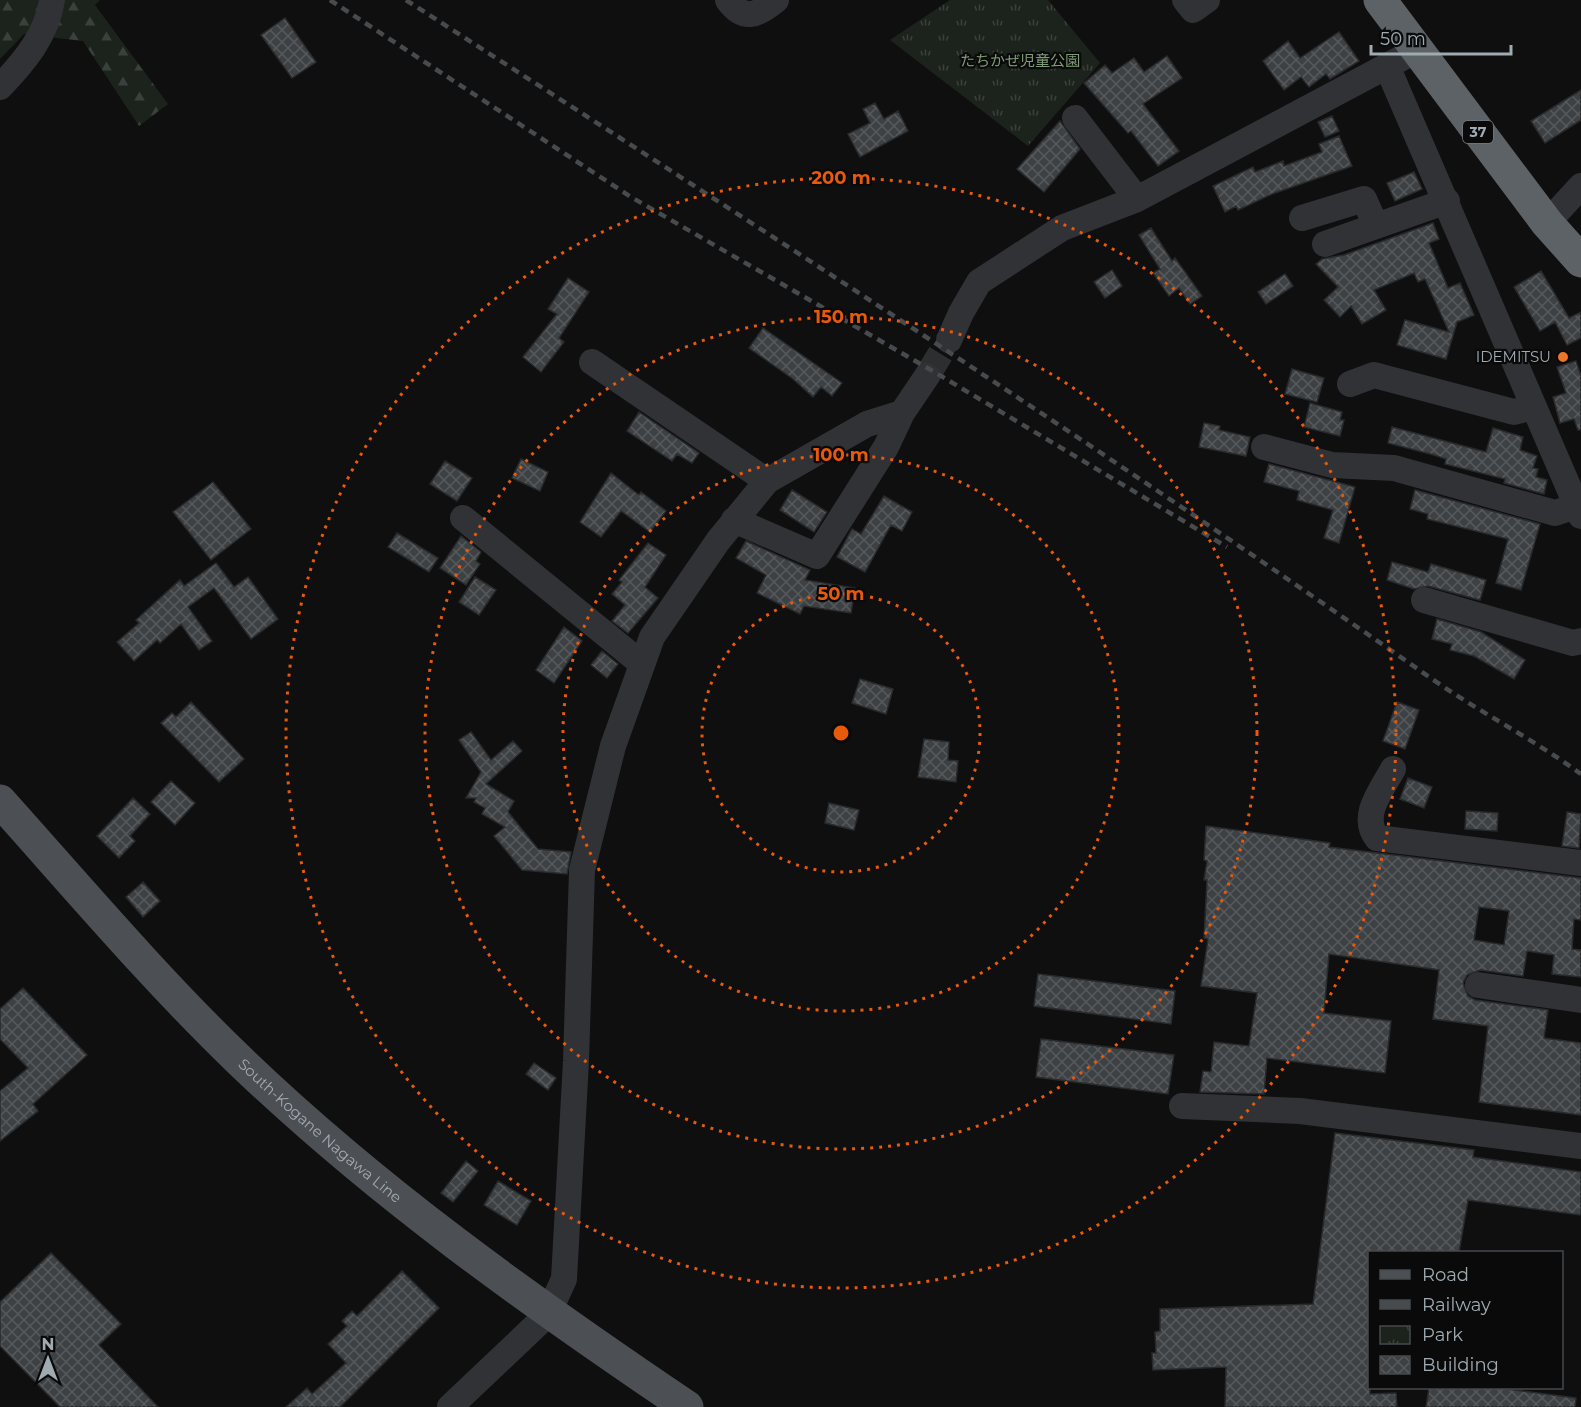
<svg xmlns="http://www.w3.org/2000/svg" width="1581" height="1407" viewBox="0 0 1581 1407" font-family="Montserrat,'Noto Sans JP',sans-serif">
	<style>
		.forest { fill: url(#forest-firs) }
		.park { fill: url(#park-tufts) }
		.building { fill: url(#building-cross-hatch); stroke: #292a2c; stroke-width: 1.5; fill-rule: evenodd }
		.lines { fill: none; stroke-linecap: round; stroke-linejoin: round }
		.minor-tunnel { stroke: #2c2e30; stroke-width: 26; stroke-dasharray: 26 13; stroke-linecap: butt }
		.minor { stroke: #303235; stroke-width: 26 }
		.major { stroke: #4c5054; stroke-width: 33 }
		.highway { stroke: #5c6266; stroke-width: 33 }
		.rail { stroke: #474b4e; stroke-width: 4.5; stroke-dasharray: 8 6; stroke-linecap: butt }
		.ring { fill: none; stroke: #e8590c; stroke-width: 3; stroke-dasharray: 3 6 }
		.poi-dot { fill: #ed742b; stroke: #0a0a0b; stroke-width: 2 }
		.labels { text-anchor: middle; stroke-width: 4.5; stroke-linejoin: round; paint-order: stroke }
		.shield { fill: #0a0a0b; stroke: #737a7f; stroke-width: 1.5 }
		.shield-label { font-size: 14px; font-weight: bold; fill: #a0aab1 }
		.park-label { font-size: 15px; fill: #809c77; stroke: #0a0a0b }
		.poi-label { font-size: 15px; fill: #a0aab1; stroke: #0a0a0b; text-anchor: end }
		.street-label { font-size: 15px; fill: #a0aab1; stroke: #0a0a0b }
		.centre { fill: #e8590c; stroke: #0a0a0b; stroke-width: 3 }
		.ring-label { font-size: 18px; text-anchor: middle; font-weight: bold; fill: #e8590c; stroke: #0a0a0b; stroke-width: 4.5; stroke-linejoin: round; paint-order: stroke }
	</style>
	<defs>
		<pattern id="forest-firs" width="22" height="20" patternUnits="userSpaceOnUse" patternTransform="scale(1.5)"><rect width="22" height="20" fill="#1c231c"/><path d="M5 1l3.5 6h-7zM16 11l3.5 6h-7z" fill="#3a403b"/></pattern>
		<pattern id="park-tufts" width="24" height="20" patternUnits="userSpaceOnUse" patternTransform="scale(1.5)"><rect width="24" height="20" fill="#1c231c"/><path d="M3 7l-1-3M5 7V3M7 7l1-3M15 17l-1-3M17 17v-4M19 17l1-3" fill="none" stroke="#3a403b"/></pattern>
		<pattern id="building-cross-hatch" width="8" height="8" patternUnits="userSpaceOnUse" patternTransform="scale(1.5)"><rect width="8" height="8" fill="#3e4143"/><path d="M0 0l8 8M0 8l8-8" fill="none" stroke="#575a5c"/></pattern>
	</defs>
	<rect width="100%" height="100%" fill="#0f0f10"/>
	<path class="forest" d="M 0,0 L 100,0 L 95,5 L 168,104 L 139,126 L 83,41 L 24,34 L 0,59 Z"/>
	<path class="park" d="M 950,0 L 1048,0 L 1100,63 L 1028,146 L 890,40 Z"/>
	<path class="building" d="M 285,18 L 316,62 L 292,78 L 261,35 Z
		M 1339,32 L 1359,61 L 1330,79 L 1326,74 L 1309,87 L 1301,77 L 1284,90 L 1263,61 L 1288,41 L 1300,58 Z
		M 1167,56 L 1182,78 L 1143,104 L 1179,151 L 1158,166 L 1131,131 L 1128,133 L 1084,83 L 1105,65 L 1112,73 L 1134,58 L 1144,72 Z
		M 1581,90 L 1581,120 L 1545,143 L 1531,121 Z
		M 875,103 L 884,119 L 898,111 L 908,131 L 860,157 L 848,134 L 870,123 L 863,109 Z
		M 1332,116 L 1339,131 L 1325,137 L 1318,122 Z
		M 1060,121 L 1080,149 L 1044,192 L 1017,169 Z
		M 1339,136 L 1352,166 L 1272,194 L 1238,210 L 1236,206 L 1225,212 L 1213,186 L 1253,167 L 1255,172 L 1283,161 L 1284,166 L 1322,152 L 1319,144 Z
		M 1414,172 L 1422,189 L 1395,201 L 1387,183 Z
		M 1433,223 L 1439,239 L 1429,243 L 1448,288 L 1460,283 L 1474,315 L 1457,322 L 1446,359 L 1397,345 L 1405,320 L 1449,332 L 1425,279 L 1418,282 L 1414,273 L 1374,290 L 1386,310 L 1362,324 L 1351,306 L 1340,317 L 1324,300 L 1338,287 L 1316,264 L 1322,259 L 1344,255 Z
		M 1151,228 L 1172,261 L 1175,258 L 1202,296 L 1190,304 L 1179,288 L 1169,296 L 1153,273 L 1160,269 L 1139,235 Z
		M 1112,270 L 1122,286 L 1105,298 L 1094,282 Z
		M 1541,271 L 1569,318 L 1581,312 L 1581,338 L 1567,345 L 1555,322 L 1540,331 L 1514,287 Z
		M 1285,274 L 1293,286 L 1266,304 L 1258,292 Z
		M 568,278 L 589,292 L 559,338 L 564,342 L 541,372 L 523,357 L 557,314 L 548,309 Z
		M 763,328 L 842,383 L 832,396 L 821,387 L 813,397 L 793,379 L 749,348 Z
		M 1576,361 L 1581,376 L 1581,430 L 1578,430 L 1574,419 L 1560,423 L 1553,397 L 1566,393 L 1557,367 Z
		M 1292,369 L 1324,378 L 1317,402 L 1285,394 Z
		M 1310,403 L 1342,412 L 1340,420 L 1344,420 L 1340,436 L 1304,427 Z
		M 639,412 L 699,453 L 692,463 L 677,454 L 672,461 L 627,431 Z
		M 1204,423 L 1220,426 L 1219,430 L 1250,437 L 1246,456 L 1199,447 Z
		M 1392,427 L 1486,452 L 1493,428 L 1523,437 L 1520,450 L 1537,456 L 1533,468 L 1538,469 L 1536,477 L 1547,480 L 1544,494 L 1504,483 L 1505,479 L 1445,464 L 1446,459 L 1434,455 L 1388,443 Z
		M 521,459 L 548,472 L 540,491 L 512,478 Z
		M 445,461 L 472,478 L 457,501 L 430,484 Z
		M 1269,464 L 1355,487 L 1339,543 L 1324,538 L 1333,510 L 1297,500 L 1299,491 L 1264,482 Z
		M 611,473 L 639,495 L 641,492 L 666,511 L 650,532 L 621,511 L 601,537 L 580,522 Z
		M 213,482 L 251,529 L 211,560 L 173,512 Z
		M 792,490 L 827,512 L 814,532 L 780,510 Z
		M 1415,490 L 1540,524 L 1521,590 L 1496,583 L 1508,539 L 1427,519 L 1428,514 L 1410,509 Z
		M 884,496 L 912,512 L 902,531 L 891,525 L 865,572 L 837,557 L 852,529 L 861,534 Z
		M 397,533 L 438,558 L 429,572 L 388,547 Z
		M 461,536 L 481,552 L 476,561 L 480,564 L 466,585 L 440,568 Z
		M 746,541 L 810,570 L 805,580 L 855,588 L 851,613 L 804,606 L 800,614 L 757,593 L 766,575 L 736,558 Z
		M 648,543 L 666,555 L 645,587 L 658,598 L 628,633 L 612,621 L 625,605 L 612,594 L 622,582 L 619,580 Z
		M 1392,562 L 1428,572 L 1431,564 L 1486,580 L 1480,600 L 1428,586 L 1414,589 L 1387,580 Z
		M 216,563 L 234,587 L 248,577 L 278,619 L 251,639 L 214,588 L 188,607 L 212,641 L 199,650 L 181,624 L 160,643 L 157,640 L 134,661 L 117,642 L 139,623 L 136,620 L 180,580 L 184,586 Z
		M 475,577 L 496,590 L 479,615 L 459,602 Z
		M 1437,619 L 1481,632 L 1525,660 L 1514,679 L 1474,656 L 1450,650 L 1452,644 L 1432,639 Z
		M 564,627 L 582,641 L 554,683 L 536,670 Z
		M 602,651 L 618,664 L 607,678 L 591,665 Z
		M 860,679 L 893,689 L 886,714 L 852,703 Z
		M 191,702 L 244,759 L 219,782 L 161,723 L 172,713 L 176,717 Z
		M 1397,702 L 1419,710 L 1405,749 L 1383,741 Z
		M 471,732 L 491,760 L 513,741 L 522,751 L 486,784 L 514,801 L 508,812 L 538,849 L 571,852 L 567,874 L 522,870 L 494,836 L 505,827 L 482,814 L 485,808 L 474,802 L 476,798 L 466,798 L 481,772 L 459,740 Z
		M 924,739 L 949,742 L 948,760 L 958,761 L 956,782 L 918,777 Z
		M 1408,778 L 1432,787 L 1424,808 L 1400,799 Z
		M 171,781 L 195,803 L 175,825 L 151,802 Z
		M 133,798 L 150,814 L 130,836 L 135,841 L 119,858 L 97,836 Z
		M 829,803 L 859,810 L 854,830 L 825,823 Z
		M 1466,811 L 1498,813 L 1497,831 L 1465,829 Z
		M 1567,812 L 1581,814 L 1579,848 L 1562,846 Z
		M 1206,826 L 1330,843 L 1329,847 L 1581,878 L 1581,920 L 1574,919 L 1572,949 L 1581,950 L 1581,977 L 1552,974 L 1554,955 L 1527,951 L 1523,976 L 1480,970 L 1467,975 L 1463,983 L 1468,996 L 1475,1000 L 1548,1010 L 1544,1038 L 1581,1043 L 1581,1115 L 1479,1102 L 1488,1026 L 1433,1019 L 1439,970 L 1329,954 L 1324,1013 L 1391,1021 L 1385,1073 L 1267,1058 L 1264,1094 L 1200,1092 L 1203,1071 L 1211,1072 L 1214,1042 L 1249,1046 L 1257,993 L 1201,986 L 1208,939 L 1204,938 L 1207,880 L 1204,880 L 1207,861 L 1204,860 ZM 1479,907 L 1509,911 L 1504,945 L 1474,940 Z
		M 143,882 L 160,901 L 143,917 L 126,897 Z
		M 1038,974 L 1175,991 L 1171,1024 L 1034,1006 Z
		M 23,988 L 87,1055 L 33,1104 L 38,1111 L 0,1141 L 0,1091 L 28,1068 L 0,1039 L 0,1009 Z
		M 1041,1039 L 1174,1055 L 1168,1094 L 1036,1077 Z
		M 534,1063 L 556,1078 L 548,1090 L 526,1074 Z
		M 1335,1133 L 1474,1150 L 1473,1157 L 1581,1172 L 1581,1215 L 1468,1200 L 1459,1252 L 1370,1252 L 1370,1394 L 1396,1393 L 1397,1407 L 1225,1407 L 1226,1367 L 1153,1370 L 1152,1353 L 1156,1353 L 1155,1332 L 1160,1331 L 1160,1309 L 1313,1304 Z
		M 466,1161 L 478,1171 L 453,1202 L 441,1193 Z
		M 498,1181 L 531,1201 L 517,1225 L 484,1205 Z
		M 51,1253 L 121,1324 L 99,1345 L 158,1407 L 60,1407 L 0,1346 L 0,1302 Z
		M 402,1271 L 439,1308 L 340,1407 L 286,1407 L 307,1388 L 312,1394 L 346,1363 L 328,1344 L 347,1326 L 342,1321 L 352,1311 L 357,1316 Z
		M 1429,1388 L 1499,1388 L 1576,1398 L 1575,1407 L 1426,1407 Z"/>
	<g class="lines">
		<path class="minor-tunnel" d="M 927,376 L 949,340"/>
		<path class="minor" d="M 728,0 C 744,22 758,15 776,0
			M 1185,0 L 1193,10 L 1207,0
			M 1387,66 L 1581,516
			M 0,87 C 24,62 47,35 52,0
			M 1075,118 L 1137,199
			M 1302,218 L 1364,199 L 1376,226
			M 1547,223 L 1581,186
			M 1325,244 L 1447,201
			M 949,340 L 961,313 L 979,282 L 1062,228 L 1137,199 L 1417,50
			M 592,362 L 767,481
			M 1350,384 L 1374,375 L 1514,412 L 1533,407
			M 1264,447 L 1332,465 L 1394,468 L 1555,513 L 1576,506
			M 463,518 L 642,664
			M 734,520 L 817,556 L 886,447 L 902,413
			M 1424,600 L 1573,643 L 1581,641
			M 1393,769 C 1381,791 1360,816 1377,838 L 1581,863
			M 1478,985 L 1581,1000
			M 1182,1106 L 1300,1111 L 1581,1146
			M 450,1407 L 548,1314 L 564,1279 L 576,1061 L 582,870 L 613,746 L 652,637 L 718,541 L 767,481 L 867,424 L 902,413 L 927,376"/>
		<path class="major" id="s1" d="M 0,801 C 78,888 154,978 238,1059 C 375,1191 530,1301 687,1407"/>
		<path class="highway" d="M 1380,0 L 1547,223 L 1581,261"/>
		<path class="rail" d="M 330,0 L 631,197 L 931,370 L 1227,547
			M 406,0 C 751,222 1096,444 1432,679 C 1481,713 1533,739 1581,774"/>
	</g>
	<g class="ring">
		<circle cx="841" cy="733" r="139"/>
		<circle cx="841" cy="733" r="278"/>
		<circle cx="841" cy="733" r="416"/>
		<circle cx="841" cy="733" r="555"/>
	</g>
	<circle class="poi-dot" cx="1563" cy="357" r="6"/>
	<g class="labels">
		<rect class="shield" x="1463" y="121" width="30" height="22" rx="4.5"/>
		<g class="shield-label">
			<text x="1478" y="137">37</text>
		</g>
		<g class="park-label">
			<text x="1020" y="66">たちかぜ児童公園</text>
		</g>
		<g class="poi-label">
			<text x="1551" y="362">IDEMITSU</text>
		</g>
		<g class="street-label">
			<text dy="5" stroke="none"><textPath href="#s1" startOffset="460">South-Kogane Nagawa Line</textPath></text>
		</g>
	</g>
	<circle cx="841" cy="733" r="9" class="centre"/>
	<g class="ring-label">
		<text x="841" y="184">200 m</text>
		<text x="841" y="323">150 m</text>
		<text x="841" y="461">100 m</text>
		<text x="841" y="600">50 m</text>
	</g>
	<rect x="1368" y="1251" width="195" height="138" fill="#0a0a0b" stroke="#464a4d" stroke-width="1.5"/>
	<rect x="1380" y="1270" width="30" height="9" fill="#4c5054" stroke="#464a4d" stroke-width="1.5"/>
	<text x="1422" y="1281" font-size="18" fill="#a0aab1">Road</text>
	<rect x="1380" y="1300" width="30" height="9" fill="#474b4e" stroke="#464a4d" stroke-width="1.5"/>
	<text x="1422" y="1311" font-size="18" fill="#a0aab1">Railway</text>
	<rect x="1380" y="1326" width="30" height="18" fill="url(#park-tufts)" stroke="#464a4d" stroke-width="1.5"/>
	<text x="1422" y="1341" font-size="18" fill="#a0aab1">Park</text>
	<rect x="1380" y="1356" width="30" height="18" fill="url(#building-cross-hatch)" stroke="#464a4d" stroke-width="1.5"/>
	<text x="1422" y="1371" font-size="18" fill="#a0aab1">Building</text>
	<g transform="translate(48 1359)" stroke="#0a0a0b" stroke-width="4.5" paint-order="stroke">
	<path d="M0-4.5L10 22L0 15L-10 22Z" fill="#a0aab1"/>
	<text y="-9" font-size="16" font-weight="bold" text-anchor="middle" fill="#a0aab1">N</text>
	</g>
	<path d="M1371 45v9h140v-9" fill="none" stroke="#a0aab1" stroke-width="3"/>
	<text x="1380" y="45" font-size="18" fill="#a0aab1" stroke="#0a0a0b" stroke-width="4.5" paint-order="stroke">50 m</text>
</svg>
